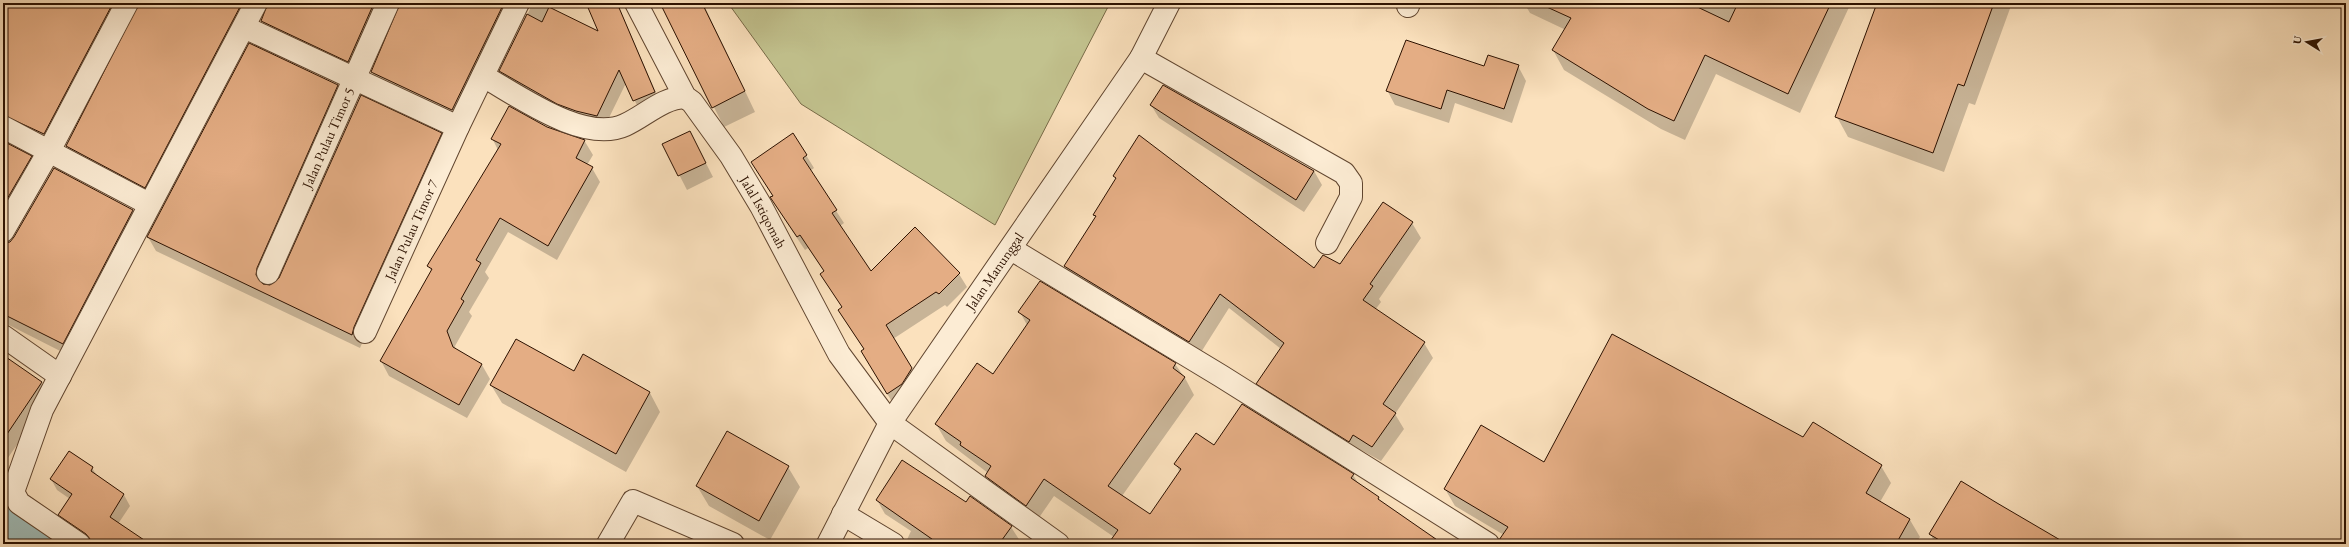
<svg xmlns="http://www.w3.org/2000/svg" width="2349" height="547" viewBox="0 0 2349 547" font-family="'EB Garamond',serif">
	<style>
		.green { fill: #c2c28e; stroke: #776a47 }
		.shadow { fill: #0003 }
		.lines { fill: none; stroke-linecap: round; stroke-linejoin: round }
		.canal { stroke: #a0bcb8; stroke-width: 30 }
		.building { fill: #e4ad84; stroke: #2c1100 }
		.street-casing { stroke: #60452f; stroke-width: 24 }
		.street { stroke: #fcecd4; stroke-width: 22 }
		.labels { text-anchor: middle; stroke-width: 3; stroke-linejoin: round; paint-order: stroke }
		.street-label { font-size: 14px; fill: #2c1100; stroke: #fcecd4 }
	</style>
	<rect width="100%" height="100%" fill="#fbe1bd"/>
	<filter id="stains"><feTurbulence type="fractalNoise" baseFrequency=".005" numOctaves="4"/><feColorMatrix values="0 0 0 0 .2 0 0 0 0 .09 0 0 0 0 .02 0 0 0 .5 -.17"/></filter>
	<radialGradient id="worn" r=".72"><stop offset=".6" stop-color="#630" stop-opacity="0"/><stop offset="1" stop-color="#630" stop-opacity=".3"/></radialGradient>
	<path class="green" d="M 728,3 L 1110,3 L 995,225 L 801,104 Z"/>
	<path class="shadow" d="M 3,3 L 134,3 L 51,146 L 3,129 Z
		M 135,3 L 394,3 L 355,74 L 269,34 L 262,21 L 268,4 L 257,5 L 152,200 L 74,159 L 67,146 L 140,4 Z
		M 394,3 L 523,3 L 459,123 L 379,85 L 372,72 L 401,4 Z
		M 530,3 L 539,3 L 600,33 L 587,3 L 617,3 L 661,104 L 641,113 L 626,83 L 604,128 L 507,83 L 500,71 L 530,9 Z
		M 661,3 L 703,3 L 755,112 L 724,127 Z
		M 1524,3 L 1851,3 L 1800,113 L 1716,74 L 1685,140 L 1661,129 L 1564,70 L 1553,50 L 1566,30 L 1530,13 Z
		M 1878,3 L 2012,3 L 1975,105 L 1969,103 L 1944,172 L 1848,137 L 1837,117 Z
		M 1518,66 L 1526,81 L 1512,123 L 1455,103 L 1449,123 L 1395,105 L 1387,90 L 1485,67 Z
		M 337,85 L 346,100 L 264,285 L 270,286 L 441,134 L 449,148 L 360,348 L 156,251 L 148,237 Z
		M 1163,86 L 1314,171 L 1322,185 L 1304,212 L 1159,118 L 1151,105 Z
		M 547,128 L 584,140 L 593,155 L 587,165 L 592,168 L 600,182 L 557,260 L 508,232 L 485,272 L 489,278 L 469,312 L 472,316 L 455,346 L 456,350 L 482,365 L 490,379 L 467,418 L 389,376 L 381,361 L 432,272 L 428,266 L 498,150 L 492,138 Z
		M 690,132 L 713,177 L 687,190 L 664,145 Z
		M 3,142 L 31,157 L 38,170 L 3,231 Z
		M 806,155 L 814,168 L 810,171 L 844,223 L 840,226 L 871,272 L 915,228 L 959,274 L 967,287 L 947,307 L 945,305 L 893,339 L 919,382 L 895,407 L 862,351 L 864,349 L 847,324 L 843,308 L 825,272 L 808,248 L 805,250 L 781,214 L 772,198 L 774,197 L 752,162 Z
		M 1114,176 L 1314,270 L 1341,265 L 1412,223 L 1421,238 L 1379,299 L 1381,302 L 1375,310 L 1424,343 L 1433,358 L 1395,414 L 1404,429 L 1381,461 L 1361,450 L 1357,456 L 1266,399 L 1258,384 L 1281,349 L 1229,308 L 1198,357 L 1074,282 L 1065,266 L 1096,218 L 1094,215 L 1116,180 Z
		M 132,211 L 140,223 L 70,356 L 3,322 L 3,243 Z
		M 1020,312 L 1175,364 L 1185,378 L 1194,395 L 1122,496 L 1150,516 L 1180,473 L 1176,464 L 1215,447 L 1353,475 L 1358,483 L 1378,498 L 1382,503 L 1441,544 L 1109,544 L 1114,537 L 1054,496 L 1036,522 L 996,493 L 986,476 L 988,473 L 946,441 L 936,424 L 993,376 L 1027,325 Z
		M 583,355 L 650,393 L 660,412 L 626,472 L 502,403 L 491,385 L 574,372 Z
		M 3,356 L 41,383 L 50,397 L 3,465 Z
		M 1804,439 L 1881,466 L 1891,483 L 1880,502 L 1910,520 L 1920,537 L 1915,544 L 1500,544 L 1504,535 L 1455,506 L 1445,489 L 1544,463 Z
		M 788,467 L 800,487 L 770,540 L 709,506 L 697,486 Z
		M 92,468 L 98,477 L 124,495 L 130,506 L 118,524 L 149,544 L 91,544 L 66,526 L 59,515 L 70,499 L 57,490 L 51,479 Z
		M 877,500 L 966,504 L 1011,527 L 1022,544 L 905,544 L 911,531 L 885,514 Z
		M 1930,534 L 2062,544 L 1936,544 Z"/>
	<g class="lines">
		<path class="canal" d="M 3,520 L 41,544"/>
	</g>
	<path class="building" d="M 10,3 L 113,3 L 44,134 L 3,115 L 3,17 Z
		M 139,3 L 242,3 L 145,188 L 66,146 Z
		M 268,3 L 374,3 L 348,62 L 261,21 Z
		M 400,3 L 504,3 L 452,110 L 371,72 Z
		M 586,3 L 617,3 L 655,92 L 633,101 L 619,70 L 597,116 L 576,111 L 557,104 L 499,71 L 527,14 L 542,22 L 549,7 L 598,31 Z
		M 660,3 L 702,3 L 745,91 L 712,108 Z
		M 1538,3 L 1689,3 L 1729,22 L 1738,3 L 1831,3 L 1788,94 L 1705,55 L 1674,121 L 1648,109 L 1552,50 L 1571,18 Z
		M 1877,3 L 1994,3 L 1964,86 L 1958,84 L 1933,153 L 1835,117 Z
		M 1406,40 L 1484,66 L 1488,55 L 1519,65 L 1504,109 L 1447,90 L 1441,109 L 1386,91 Z
		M 249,43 L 338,85 L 257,268 L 256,275 L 263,284 L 270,285 L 279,278 L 361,95 L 442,133 L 354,327 L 352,335 L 147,237 Z
		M 1163,85 L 1314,171 L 1296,200 L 1150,105 Z
		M 509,106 L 547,127 L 585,140 L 576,158 L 593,167 L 548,246 L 500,218 L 476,260 L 481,263 L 461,299 L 464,301 L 447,331 L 453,347 L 482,364 L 459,405 L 380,361 L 432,269 L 427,266 L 501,144 L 491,139 Z
		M 690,131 L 706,163 L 678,176 L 662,144 Z
		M 793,133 L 807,155 L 803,158 L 837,210 L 832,213 L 871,271 L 915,227 L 960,273 L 939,294 L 936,292 L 886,325 L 912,368 L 902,384 L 887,394 L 861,351 L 864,349 L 838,310 L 842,307 L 820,274 L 824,271 L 800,235 L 797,237 L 772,200 L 770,197 L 773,196 L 751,162 Z
		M 1139,135 L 1314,268 L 1323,255 L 1340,264 L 1383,202 L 1413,222 L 1370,284 L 1373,286 L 1363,300 L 1425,342 L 1383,404 L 1396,413 L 1372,447 L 1353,435 L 1349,442 L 1256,384 L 1284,343 L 1220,294 L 1189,342 L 1064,266 L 1096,216 L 1093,215 L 1116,178 L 1113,176 Z
		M 3,141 L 32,156 L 3,206 Z
		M 54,168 L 133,210 L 63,344 L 3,314 L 3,243 L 10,242 L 14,237 Z
		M 1040,281 L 1176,363 L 1173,368 L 1185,377 L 1108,486 L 1150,514 L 1181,469 L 1174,464 L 1196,433 L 1214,445 L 1242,404 L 1354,474 L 1351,478 L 1379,497 L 1378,499 L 1443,544 L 1108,544 L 1118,530 L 1044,479 L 1026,506 L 985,476 L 991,466 L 960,445 L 961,442 L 935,424 L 977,363 L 993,374 L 1030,320 L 1018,312 Z
		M 1612,334 L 1803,437 L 1813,422 L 1882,465 L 1866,493 L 1910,519 L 1896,544 L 1500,544 L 1499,540 L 1508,527 L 1444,489 L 1481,425 L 1544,462 Z
		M 516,339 L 574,371 L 583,354 L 650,392 L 616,454 L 490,385 Z
		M 3,355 L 42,382 L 3,440 Z
		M 727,431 L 789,466 L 759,521 L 696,486 Z
		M 69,451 L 93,467 L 91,471 L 124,494 L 110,517 L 150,544 L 94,544 L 86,534 L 58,515 L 72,494 L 50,479 Z
		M 902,460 L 966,502 L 970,496 L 1012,526 L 999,544 L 939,544 L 876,500 Z
		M 1961,481 L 1997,503 L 2067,544 L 1946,544 L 1929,534 Z"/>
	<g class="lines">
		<defs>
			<g id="street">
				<path id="s1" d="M 636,3 L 685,97 L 692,102 L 731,156 L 761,206 L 839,354 L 890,423 L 1058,544"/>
				<path d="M 1408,6 L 1409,3"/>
				<path d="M 244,27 L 458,127"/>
				<path d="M 1141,58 L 1344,173 L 1351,183 L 1351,197 L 1327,243"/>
				<path d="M 483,76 C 519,96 584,144 625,125 C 645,116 662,98 685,97"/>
				<path d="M 3,127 L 149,204"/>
				<path d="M 3,231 L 49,151 L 127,3"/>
				<path d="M 1011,249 L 1221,376 L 1488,544"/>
				<path id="s2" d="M 268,273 L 388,3"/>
				<path id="s3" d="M 365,332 L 458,127 L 518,3"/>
				<path d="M 3,336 L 60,376"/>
				<path d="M 3,485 L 13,492 L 19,503 L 79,544"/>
				<path d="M 13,492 L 42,410 L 256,3"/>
				<path d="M 843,514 L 893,544"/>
				<path d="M 608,544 L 633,501 L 733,544"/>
				<path id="s4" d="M 828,544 L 890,423 L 1141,58 L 1169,3"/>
			</g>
		</defs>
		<use href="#street" class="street-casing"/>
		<use href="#street" class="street"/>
	</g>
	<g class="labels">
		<g class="street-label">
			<text dy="5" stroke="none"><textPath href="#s2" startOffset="148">Jalan Pulau Timor 5</textPath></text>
			<text dy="5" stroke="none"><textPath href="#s1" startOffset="246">Jalal Istiqomah</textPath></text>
			<text dy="5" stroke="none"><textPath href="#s3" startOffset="112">Jalan Pulau Timor 7</textPath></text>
			<text dy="5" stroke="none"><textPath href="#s4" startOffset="320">Jalan Manunggal</textPath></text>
		</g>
	</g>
	<rect width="2349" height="547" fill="none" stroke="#fbe1bd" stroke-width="16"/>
	<rect x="4" y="4" width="2341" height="539" fill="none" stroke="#2c1100" stroke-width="2"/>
	<rect x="8" y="8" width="2333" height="531" fill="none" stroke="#2c1100"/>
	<g transform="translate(2307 42) rotate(281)" stroke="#fcecd4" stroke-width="3" paint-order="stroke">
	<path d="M0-3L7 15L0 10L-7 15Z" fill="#2c1100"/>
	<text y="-6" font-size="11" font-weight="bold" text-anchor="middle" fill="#2c1100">U</text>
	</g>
	<rect width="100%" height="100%" filter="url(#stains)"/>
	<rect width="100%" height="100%" fill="url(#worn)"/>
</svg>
